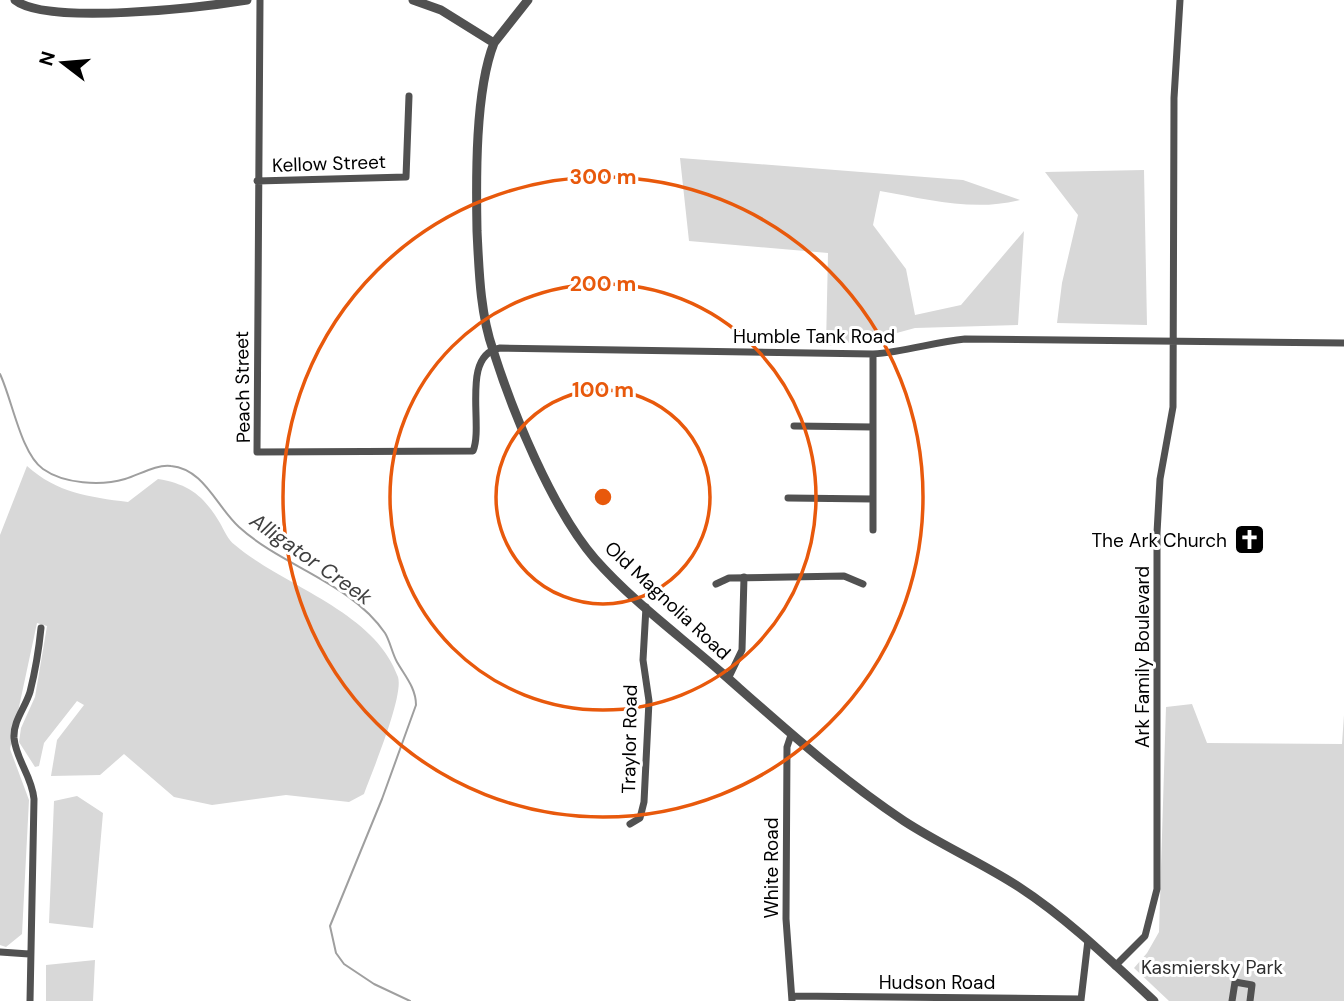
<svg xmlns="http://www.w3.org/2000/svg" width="1344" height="1001" viewBox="0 0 1344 1001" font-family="'DM Sans',sans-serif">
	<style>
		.green { fill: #d8d8d8 }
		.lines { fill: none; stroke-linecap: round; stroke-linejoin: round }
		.stream { stroke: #9f9f9f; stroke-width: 2 }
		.minor { stroke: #515151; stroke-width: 7 }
		.tertiary { stroke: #515151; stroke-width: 9 }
		.ring { fill: none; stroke: #e8590c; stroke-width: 3.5 }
		.labels { text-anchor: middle; stroke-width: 6; stroke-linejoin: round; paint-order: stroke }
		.street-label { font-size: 19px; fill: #000; stroke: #fff }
		.poi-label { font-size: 19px; fill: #000; stroke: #fff; text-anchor: end }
		.park-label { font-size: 19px; fill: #2f2f2f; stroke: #fff }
		.water-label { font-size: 21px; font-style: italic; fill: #404040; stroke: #fff }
		.centre { fill: #e8590c; stroke: #fff; stroke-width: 3.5 }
		.ring-label { font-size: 21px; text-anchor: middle; font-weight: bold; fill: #e8590c; stroke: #fff; stroke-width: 6; stroke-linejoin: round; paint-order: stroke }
	</style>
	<rect width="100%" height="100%" fill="#fff"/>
	<path class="green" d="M 680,158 L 963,180 L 1020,200 C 973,212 927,199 880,191 L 873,225 L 906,269 L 915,315 L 961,305 L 1024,231 L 1018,325 L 915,328 L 871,340 L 826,346 L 828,253 L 689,241 Z
		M 1144,170 L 1147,325 L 1057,323 L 1062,283 L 1078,215 L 1045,172 Z
		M 27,466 C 57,493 89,497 128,502 L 158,479 C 189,484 204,496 220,523 C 224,530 228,540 235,545 C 283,586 375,611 398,677 C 404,696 372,772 364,794 L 349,802 L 286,795 L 212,805 L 174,797 L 124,754 L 100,775 L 51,776 L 57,740 L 84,705 L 77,701 L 44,743 L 39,766 L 35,767 L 19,742 L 21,728 L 35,697 L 47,626 L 37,623 L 10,749 L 29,800 L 22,934 L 6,947 L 0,945 L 0,535 Z
		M 1192,704 L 1207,743 L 1342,744 L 1344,715 L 1344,1001 L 1169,1001 L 1134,968 L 1147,953 L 1159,932 L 1166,707 Z
		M 77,796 L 103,813 L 93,928 L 49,923 L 54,801 Z
		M 95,960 L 93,1001 L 46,1001 L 46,965 Z"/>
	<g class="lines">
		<path class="stream" d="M 0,374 C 12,399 21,454 43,469 C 64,484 101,486 125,479 C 139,475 156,464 171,466 C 204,469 216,506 239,527 C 283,567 350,582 385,633 C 390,641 392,653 397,662 C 405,676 416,688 416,705 L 382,799 L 330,926 L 336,953 L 344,964 L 374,984 L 410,1001"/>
		<path class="minor" d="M 260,0 L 257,452 L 473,451 C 484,425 460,355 500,348 L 873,354 C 905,352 934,342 965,339 L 1344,343
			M 257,181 L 406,177 L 409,96
			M 873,354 L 873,530
			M 794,426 L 873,427
			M 788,498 L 873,499
			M 716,584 L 729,578 L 844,576 L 863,584
			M 728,679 L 742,650 L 744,577
			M 791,735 L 787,747 L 786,919 L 792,1001
			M 630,824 L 640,818 L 644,802 L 649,701 L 643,660 L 646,607
			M 0,952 L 29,954
			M 1115,966 L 1145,936 L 1157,889 L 1157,533 L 1160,479 L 1173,407 L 1174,98 L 1180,0
			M 792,996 L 1081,999
			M 1081,1000 L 1088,940
			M 30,1001 L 34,799 C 32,776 16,760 14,738 C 13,721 25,708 30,692 C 35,672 39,648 41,628
			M 1232,1001 L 1235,982 L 1252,985 L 1250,1001"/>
		<path class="tertiary" d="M 15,0 C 47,26 204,7 247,0
			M 413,0 L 441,10 L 494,43 C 475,91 476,179 477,231 C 479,270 480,313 493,350 C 513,413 552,509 595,559 C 633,602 680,636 722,673 C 781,725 838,777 904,821 C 941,845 982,863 1019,887 C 1068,919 1111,961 1154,1001
			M 494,43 L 528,0"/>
	</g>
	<g class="ring">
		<circle cx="603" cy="497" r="107"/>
		<circle cx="603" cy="497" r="213"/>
		<circle cx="603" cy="497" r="320"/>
	</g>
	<defs>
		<symbol id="church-square" viewBox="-11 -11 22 22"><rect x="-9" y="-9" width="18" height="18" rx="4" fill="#000" stroke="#fff"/><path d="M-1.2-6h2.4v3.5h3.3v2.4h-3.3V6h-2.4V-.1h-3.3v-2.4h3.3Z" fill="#fff"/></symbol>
	</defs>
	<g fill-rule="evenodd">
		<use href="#church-square" x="1232" y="522" width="35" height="35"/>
	</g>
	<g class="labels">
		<g class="street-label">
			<text transform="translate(329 163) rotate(-2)" y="7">Kellow Street</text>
			<text x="814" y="343">Humble Tank Road</text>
			<text transform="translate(242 387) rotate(-91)" y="7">Peach Street</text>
			<text transform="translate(668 600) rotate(43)" y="7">Old Magnolia Road</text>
			<text transform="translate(1142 657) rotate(-90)" y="7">Ark Family Boulevard</text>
			<text transform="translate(629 739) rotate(-89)" y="7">Traylor Road</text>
			<text transform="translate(771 868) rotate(-90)" y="7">White Road</text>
			<text x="937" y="989">Hudson Road</text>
		</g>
		<g class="poi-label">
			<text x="1227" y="547">The Ark Church</text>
		</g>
		<g class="park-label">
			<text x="1212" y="974">Kasmiersky Park</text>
		</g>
		<g class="water-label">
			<text transform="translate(311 559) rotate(35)" y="7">Alligator Creek</text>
		</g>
	</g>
	<circle cx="603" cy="497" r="10" class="centre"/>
	<g class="ring-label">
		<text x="603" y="184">300 m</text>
		<text x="603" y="291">200 m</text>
		<text x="603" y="397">100 m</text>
	</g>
	<g transform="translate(63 63) rotate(286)" stroke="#ffffff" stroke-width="5" paint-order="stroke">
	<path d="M0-5L12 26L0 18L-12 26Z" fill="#000000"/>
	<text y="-10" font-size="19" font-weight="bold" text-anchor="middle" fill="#000000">N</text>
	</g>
</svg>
